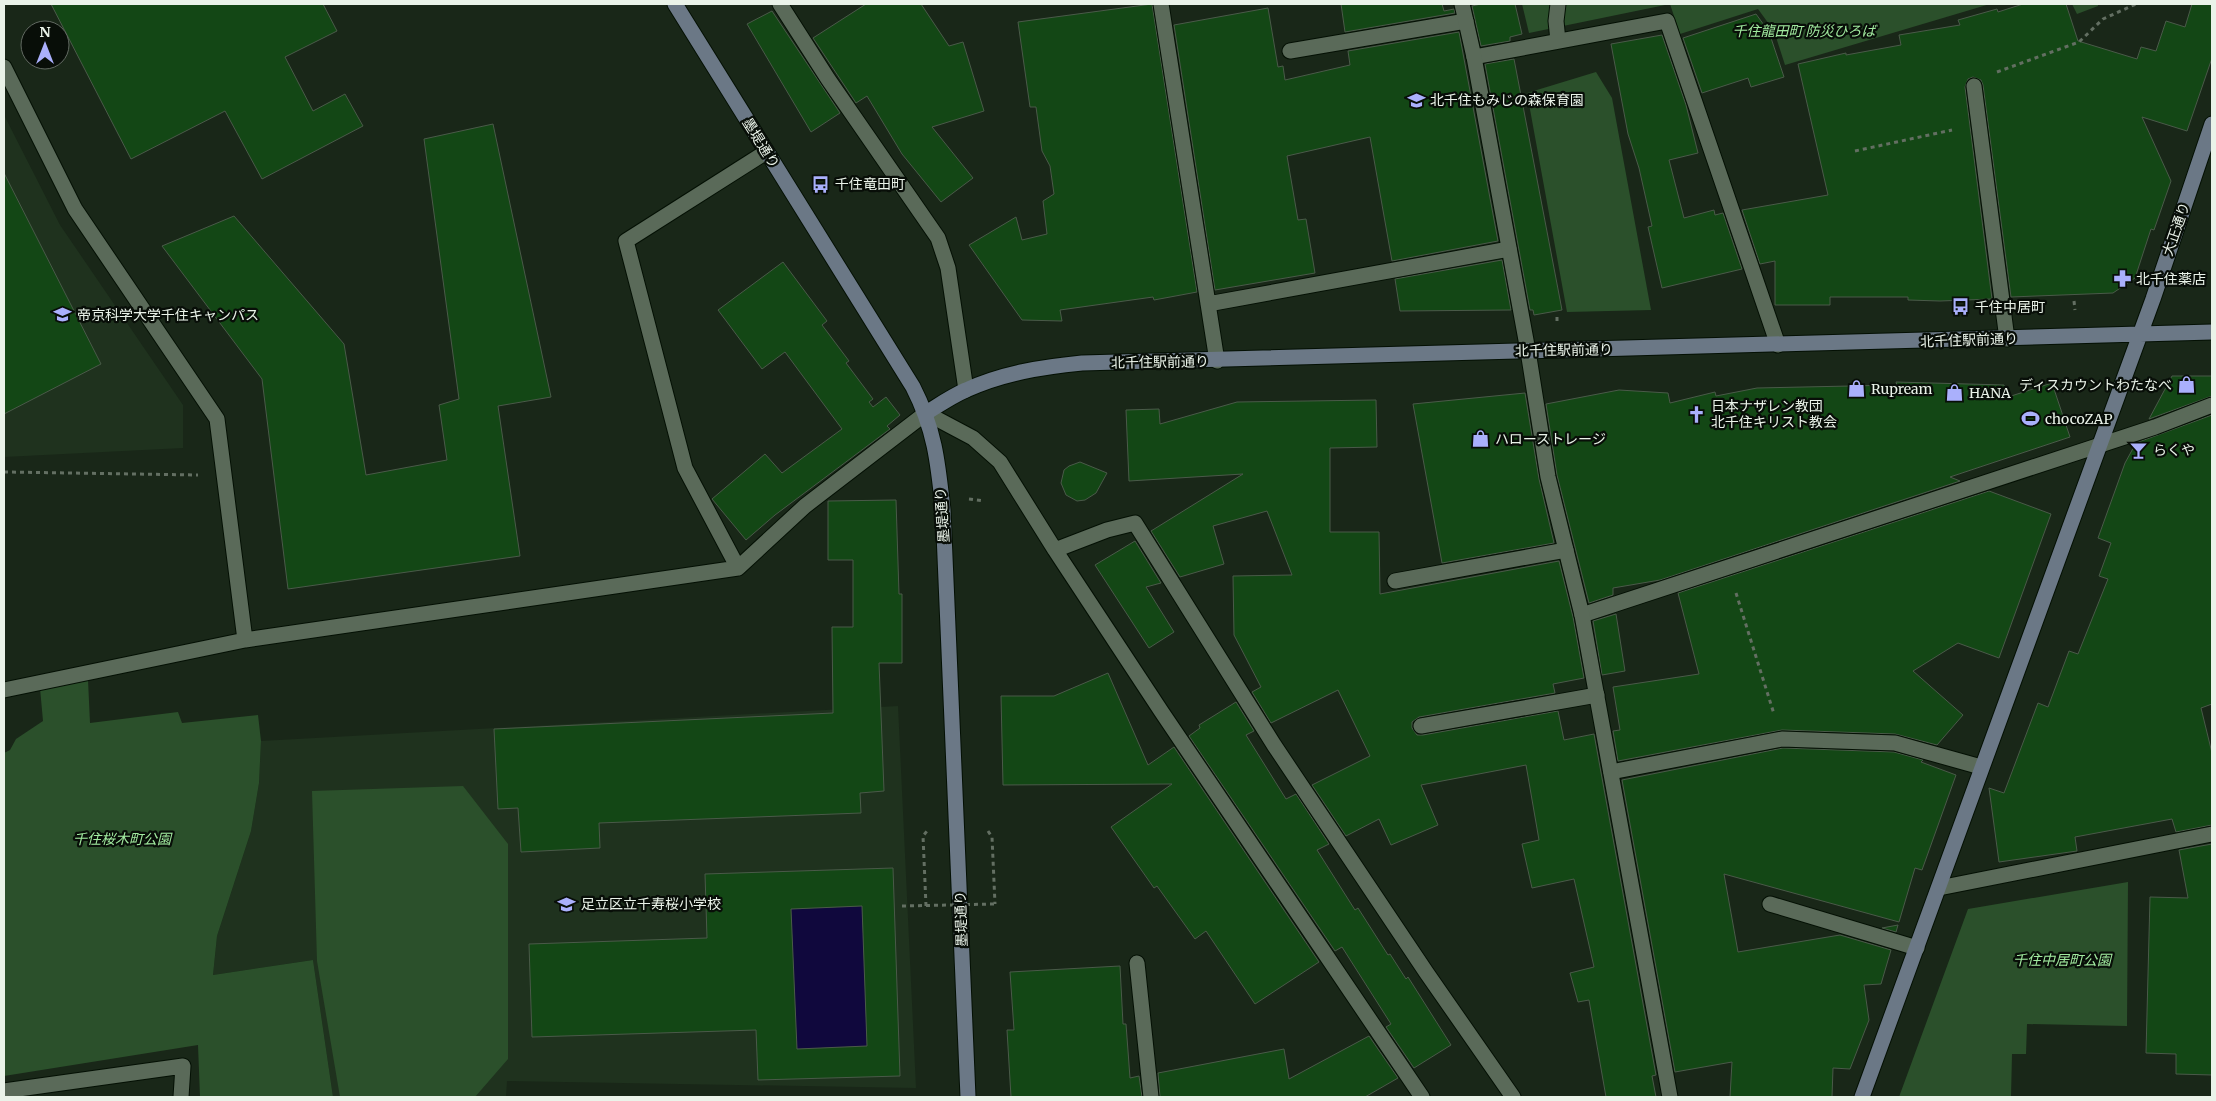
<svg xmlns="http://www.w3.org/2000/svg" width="2216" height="1101" viewBox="0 0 2216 1101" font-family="Merriweather,'Noto Sans JP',serif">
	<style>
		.built { fill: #1f321e }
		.green { fill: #2b502b }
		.water { fill: #10083d }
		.building { fill: #134715; stroke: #4a5a49; fill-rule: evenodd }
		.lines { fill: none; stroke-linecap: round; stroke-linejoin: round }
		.lane-casing { stroke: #041004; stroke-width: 17 }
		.street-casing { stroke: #041004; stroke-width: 17 }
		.secondary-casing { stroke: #041004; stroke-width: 17 }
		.path { stroke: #636f62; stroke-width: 3; stroke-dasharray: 4 4; stroke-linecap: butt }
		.lane { stroke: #5a6a59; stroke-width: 15 }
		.street { stroke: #5a6a59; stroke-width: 15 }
		.secondary { stroke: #6b7886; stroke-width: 15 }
		.path-bridge { stroke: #636f62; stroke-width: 3; stroke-dasharray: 4 4; stroke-linecap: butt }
		.labels { text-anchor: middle; stroke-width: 4.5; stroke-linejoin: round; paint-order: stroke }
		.park-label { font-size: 14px; font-style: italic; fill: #a1ea9f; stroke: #080e08 }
		.poi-label { font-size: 14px; fill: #eaf3e9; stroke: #080e08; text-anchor: start }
		.street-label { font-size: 14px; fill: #eaf3e9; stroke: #080e08 }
	</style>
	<rect width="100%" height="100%" fill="#192718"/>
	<path class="built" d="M 4,115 L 60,225 L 183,405 L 183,448 L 4,457 Z
		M 898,706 L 916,1088 L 507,1081 L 506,1097 L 333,1097 L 313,960 L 213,975 L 217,936 L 251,831 L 259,783 L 261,741 Z"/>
	<path class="green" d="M 1522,4 L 1990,4 L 1785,65 L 1774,31 L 1758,9 L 1680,34 L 1670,4 L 1529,33 Z
		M 2072,4 L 2098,4 L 2098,6 L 2077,14 Z
		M 1596,72 L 1612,98 L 1651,310 L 1567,312 L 1527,93 Z
		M 88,680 L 90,723 L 178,712 L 182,723 L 258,715 L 261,741 L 259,783 L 251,831 L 217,936 L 213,975 L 313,960 L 333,1097 L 200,1097 L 198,1045 L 4,1076 L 4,753 L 10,750 L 16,739 L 43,721 L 40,688 Z
		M 463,786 L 508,844 L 508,1059 L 475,1097 L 340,1097 L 317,961 L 312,791 Z
		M 2128,882 L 2127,1026 L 2027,1024 L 2026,1054 L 2012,1054 L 2011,1097 L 1899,1097 L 1968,909 Z"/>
	<path class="water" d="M 862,906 L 867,1046 L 797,1049 L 791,909 Z"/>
	<path class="building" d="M 51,4 L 323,4 L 337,31 L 285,57 L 313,111 L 345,94 L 363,126 L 262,179 L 225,111 L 131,159 Z
		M 866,4 L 921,4 L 949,46 L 963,42 L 984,111 L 932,127 L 973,178 L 941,202 L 902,154 L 867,96 L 856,103 L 813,38 Z
		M 1152,4 L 1197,292 L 1154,300 L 1153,297 L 1060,310 L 1062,321 L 1022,320 L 969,245 L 1016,217 L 1022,240 L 1047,234 L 1043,201 L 1054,194 L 1050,166 L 1042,151 L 1036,107 L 1030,107 L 1018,22 Z
		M 1341,4 L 1442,4 L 1444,11 L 1454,9 L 1455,13 L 1345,32 Z
		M 1481,4 L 1515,4 L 1522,34 L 1510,37 L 1510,41 L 1481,46 L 1472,6 Z
		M 2023,4 L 2066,4 L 2078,41 L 2137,59 L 2141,47 L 2156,51 L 2166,21 L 2185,27 L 2192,4 L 2212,4 L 2212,58 L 2187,131 L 2142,117 L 2171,181 L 2154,230 L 2151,229 L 2135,278 L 2113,293 L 2011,297 L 1983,85 L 1981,80 L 1973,77 L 1968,79 L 1965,87 L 1992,299 L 1940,301 L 1908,300 L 1908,297 L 1830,297 L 1830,305 L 1775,305 L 1775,261 L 1760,264 L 1742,210 L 1828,195 L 1798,64 L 1846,53 L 1846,55 L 1901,45 L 1899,35 L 1960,25 L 1958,20 L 1997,9 L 1998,12 Z
		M 1268,8 L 1278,67 L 1283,66 L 1285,80 L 1350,65 L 1348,51 L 1459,32 L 1498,241 L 1392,261 L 1370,137 L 1287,156 L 1298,220 L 1306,219 L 1315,273 L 1215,290 L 1174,25 Z
		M 772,11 L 840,113 L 811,132 L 747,24 Z
		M 1756,14 L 1769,32 L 1784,77 L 1751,87 L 1748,78 L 1702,93 L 1683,38 Z
		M 1662,35 L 1686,105 L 1698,153 L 1669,160 L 1684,218 L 1714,210 L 1715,215 L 1723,213 L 1742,269 L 1662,288 L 1648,227 L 1652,226 L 1639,168 L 1628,134 L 1611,44 Z
		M 1514,59 L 1562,310 L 1534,315 L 1533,310 L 1530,310 L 1485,64 Z
		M 493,124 L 551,397 L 498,406 L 520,556 L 288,589 L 262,379 L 162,246 L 234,216 L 344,344 L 366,475 L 447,460 L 439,405 L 459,399 L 424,139 Z
		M 4,173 L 101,364 L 4,414 Z
		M 1502,260 L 1511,310 L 1400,311 L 1395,279 Z
		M 783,262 L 827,321 L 822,325 L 849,361 L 846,363 L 873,399 L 869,402 L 873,407 L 886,397 L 900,415 L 887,426 L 890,429 L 775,515 L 746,540 L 712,499 L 765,454 L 782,473 L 842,429 L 785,352 L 762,369 L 718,310 Z
		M 2172,376 L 2212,376 L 2212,396 L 2149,419 Z
		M 1896,382 L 2004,385 L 2008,397 L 2052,383 L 2070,437 L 1950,477 L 1960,481 L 1660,580 L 1613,588 L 1613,595 L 1589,603 L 1557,475 L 1546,404 L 1619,390 L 1668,393 L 1670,403 L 1715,392 L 1716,396 L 1757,388 L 1897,385 Z
		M 1525,393 L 1539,479 L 1554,543 L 1442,563 L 1413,404 Z
		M 1376,400 L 1377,447 L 1330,448 L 1330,532 L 1379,532 L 1380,594 L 1559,561 L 1573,617 L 1584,678 L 1553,684 L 1555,693 L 1419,717 L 1412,722 L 1412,728 L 1417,735 L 1423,735 L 1558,711 L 1564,740 L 1594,734 L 1656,1075 L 1652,1076 L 1656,1097 L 1606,1097 L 1589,1000 L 1578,1002 L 1570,973 L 1594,967 L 1574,879 L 1532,888 L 1522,844 L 1539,840 L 1526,765 L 1421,785 L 1438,825 L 1391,845 L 1379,819 L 1346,836 L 1312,785 L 1370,756 L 1338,690 L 1271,723 L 1252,692 L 1261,687 L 1234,635 L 1233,576 L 1292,575 L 1267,511 L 1213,526 L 1224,564 L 1180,577 L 1151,531 L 1243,474 L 1129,481 L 1126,410 L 1159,409 L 1160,424 L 1237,402 Z
		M 2212,415 L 2212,704 L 2201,708 L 2212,753 L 2212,825 L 2176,832 L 2172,819 L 2075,837 L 2077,851 L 1999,862 L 1989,788 L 2004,793 L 2038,703 L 2048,707 L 2069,651 L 2078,654 L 2108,579 L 2099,576 L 2111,543 L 2098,538 L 2125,463 L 2136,443 Z
		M 1080,462 L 1107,473 L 1096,493 L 1085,500 L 1077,501 L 1066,495 L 1061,483 L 1064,470 L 1069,466 Z
		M 1989,491 L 2051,514 L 1999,658 L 1958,643 L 1913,671 L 1963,715 L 1937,745 L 1895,734 L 1782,730 L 1618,761 L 1613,731 L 1620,730 L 1613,687 L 1699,674 L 1678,593 Z
		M 896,500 L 899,594 L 902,594 L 902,663 L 879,663 L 884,791 L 860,793 L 861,813 L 599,823 L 600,848 L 521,852 L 518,808 L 498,809 L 494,729 L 833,713 L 832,627 L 853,627 L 853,560 L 828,560 L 828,501 Z
		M 1135,541 L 1161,583 L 1146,587 L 1174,632 L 1149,648 L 1095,565 Z
		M 1616,614 L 1625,671 L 1602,675 L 1593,621 Z
		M 1108,673 L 1148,765 L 1174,747 L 1319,962 L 1255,1004 L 1206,931 L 1195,939 L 1157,886 L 1154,888 L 1111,827 L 1172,784 L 1003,785 L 1001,696 L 1054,696 Z
		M 1236,702 L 1254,731 L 1246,735 L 1286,799 L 1296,794 L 1329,844 L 1317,850 L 1355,910 L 1358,908 L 1388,955 L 1390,954 L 1406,979 L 1408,977 L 1451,1045 L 1414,1068 L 1386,1027 L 1391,1024 L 1342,947 L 1335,951 L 1189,736 L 1200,728 L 1199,725 Z
		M 1783,748 L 1894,752 L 1923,760 L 1921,762 L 1956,775 L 1922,870 L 1915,868 L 1899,922 L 1724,874 L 1738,952 L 1840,935 L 1891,950 L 1881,984 L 1864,985 L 1869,1020 L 1850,1069 L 1833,1068 L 1832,1097 L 1730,1097 L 1732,1062 L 1675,1072 L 1622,780 Z
		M 2212,844 L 2212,1075 L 2176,1074 L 2176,1054 L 2146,1053 L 2150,897 L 2188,898 L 2179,850 Z
		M 893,868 L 900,1076 L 758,1080 L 756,1030 L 532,1037 L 529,944 L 707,938 L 705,874 ZM 862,906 L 867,1046 L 797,1049 L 791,909 Z
		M 1898,925 L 1896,932 L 1882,928 Z
		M 1120,966 L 1123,1024 L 1126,1024 L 1130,1078 L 1139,1076 L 1142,1097 L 1011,1097 L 1007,1030 L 1014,1030 L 1010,972 Z
		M 1369,1036 L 1398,1078 L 1365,1097 L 1160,1097 L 1158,1073 L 1284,1049 L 1289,1079 Z"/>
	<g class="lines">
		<defs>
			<path id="lane" d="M 1161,4 L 1217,361
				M 1558,4 L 1556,21 L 1558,41
				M 1290,51 L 1466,21
				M 1474,57 L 1667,21 L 1778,345
				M 1974,86 L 2007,339
				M 1208,304 L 1509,249
				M 1395,581 L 1566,550
				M 1582,615 L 2155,427 L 2212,405
				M 1421,726 L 1597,695
				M 1611,772 L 1782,739 L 1895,743 L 1981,767
				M 1939,888 L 2212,834
				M 1770,904 L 1917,948
				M 1137,963 L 1151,1097
				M 4,1091 L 183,1066 L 181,1097"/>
			<path id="street" d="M 780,4 L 828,79 L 938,238 L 948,268 L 966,390
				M 1462,4 L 1474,57 L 1528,351 L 1548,477 L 1582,615 L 1670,1097
				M 4,67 L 75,209 L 217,419 L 245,640
				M 1055,550 L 1107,530 L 1135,523 L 1274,745 L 1426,972 L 1513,1097
				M 738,568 L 685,468 L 626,241 L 766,152
				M 4,690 L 245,640 L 738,568 L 805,506 L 926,413 L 973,438 L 1000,462 L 1055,550 L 1161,711 L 1422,1097"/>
			<path id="secondary" d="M 675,4 L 913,387 C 935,430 938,463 943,510 L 968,1097
				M 926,413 C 939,405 952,396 966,390 C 1003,373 1042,367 1082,363 L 2212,332
				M 1862,1097 L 2153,299 L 2212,124"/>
		</defs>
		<use href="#lane" class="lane-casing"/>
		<use href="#street" class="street-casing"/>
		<use href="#secondary" class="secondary-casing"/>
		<path class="path" d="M 1997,72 L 2079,42 L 2103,19 L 2136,4
			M 1855,151 L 1952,130
			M 2074,301 L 2075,310
			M 1557,317 L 1557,324
			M 4,472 L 198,475
			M 969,499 L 984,501
			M 1736,593 L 1774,714
			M 988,831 L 992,837 L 995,904
			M 926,906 L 923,836 L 927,831"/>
		<use href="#lane" class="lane"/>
		<use href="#street" class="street"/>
		<use href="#secondary" class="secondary"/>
		<path class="path-bridge" d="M 902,906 L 995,904"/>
	</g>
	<defs>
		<symbol id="school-bare" viewBox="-9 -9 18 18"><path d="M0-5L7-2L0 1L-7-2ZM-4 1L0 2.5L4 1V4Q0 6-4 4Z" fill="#aab0fc" stroke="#080e08" stroke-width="2.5" paint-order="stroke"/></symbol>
		<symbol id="bus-bare" viewBox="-9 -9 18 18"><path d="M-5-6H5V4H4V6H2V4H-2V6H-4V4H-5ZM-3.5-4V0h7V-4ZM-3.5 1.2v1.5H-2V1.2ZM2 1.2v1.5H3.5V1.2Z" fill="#aab0fc" stroke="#080e08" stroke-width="2.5" paint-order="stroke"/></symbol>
		<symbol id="pharmacy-bare" viewBox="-9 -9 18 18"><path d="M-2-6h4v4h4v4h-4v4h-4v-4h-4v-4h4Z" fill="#aab0fc" stroke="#080e08" stroke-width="2.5" paint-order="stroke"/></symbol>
		<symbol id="university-bare" viewBox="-9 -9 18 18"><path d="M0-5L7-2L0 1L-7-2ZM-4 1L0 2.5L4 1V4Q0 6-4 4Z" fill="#aab0fc" stroke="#080e08" stroke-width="2.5" paint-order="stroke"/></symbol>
		<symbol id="shop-bare" viewBox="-9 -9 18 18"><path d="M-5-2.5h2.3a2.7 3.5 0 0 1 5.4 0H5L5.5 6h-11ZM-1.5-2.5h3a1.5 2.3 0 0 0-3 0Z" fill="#aab0fc" stroke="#080e08" stroke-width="2.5" paint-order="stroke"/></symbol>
		<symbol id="church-bare" viewBox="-9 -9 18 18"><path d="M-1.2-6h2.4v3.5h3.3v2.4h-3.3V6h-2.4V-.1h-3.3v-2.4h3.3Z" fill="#aab0fc" stroke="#080e08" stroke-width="2.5" paint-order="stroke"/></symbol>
		<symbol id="stadium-bare" viewBox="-9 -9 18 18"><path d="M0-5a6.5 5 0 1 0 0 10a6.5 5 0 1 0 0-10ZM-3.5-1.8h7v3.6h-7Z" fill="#aab0fc" stroke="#080e08" stroke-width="2.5" paint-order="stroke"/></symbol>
		<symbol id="bar-bare" viewBox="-9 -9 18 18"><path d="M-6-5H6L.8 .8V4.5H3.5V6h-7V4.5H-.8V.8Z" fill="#aab0fc" stroke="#080e08" stroke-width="2.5" paint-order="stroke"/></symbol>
	</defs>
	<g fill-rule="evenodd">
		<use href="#school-bare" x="1404" y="88" width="25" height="25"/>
		<use href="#bus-bare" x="808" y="172" width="25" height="25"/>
		<use href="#pharmacy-bare" x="2110" y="266" width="25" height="25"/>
		<use href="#bus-bare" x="1948" y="294" width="25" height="25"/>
		<use href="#university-bare" x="50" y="302" width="25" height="25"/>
		<use href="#shop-bare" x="2174" y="372" width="25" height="25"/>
		<use href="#shop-bare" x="1844" y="376" width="25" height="25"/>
		<use href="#shop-bare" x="1942" y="380" width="25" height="25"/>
		<use href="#church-bare" x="1684" y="402" width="25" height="25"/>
		<use href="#stadium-bare" x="2018" y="406" width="25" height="25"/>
		<use href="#shop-bare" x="1468" y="426" width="25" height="25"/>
		<use href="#bar-bare" x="2126" y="438" width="25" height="25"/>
		<use href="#school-bare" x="554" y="892" width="25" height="25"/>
	</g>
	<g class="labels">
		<g class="park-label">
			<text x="1804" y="36">千住龍田町 防災ひろば</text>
			<text x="122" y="844">千住桜木町公園</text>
			<text x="2062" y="965">千住中居町公園</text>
		</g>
		<g class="poi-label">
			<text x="1430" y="105">北千住もみじの森保育園</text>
			<text x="835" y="189">千住竜田町</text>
			<text x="2136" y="284">北千住薬店</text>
			<text x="1975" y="312">千住中居町</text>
			<text x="77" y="320">帝京科学大学千住キャンパス</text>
			<text x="2172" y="390" text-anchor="end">ディスカウントわたなべ</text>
			<text x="1871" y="394">Rupream</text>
			<text x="1969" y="398">HANA</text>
			<text x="1711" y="411">日本ナザレン教団<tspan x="1711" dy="16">北千住キリスト教会</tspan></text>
			<text x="2045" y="424">chocoZAP</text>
			<text x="1495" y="444">ハローストレージ</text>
			<text x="2153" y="455">らくや</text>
			<text x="581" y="909">足立区立千寿桜小学校</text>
		</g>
		<g class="street-label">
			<text transform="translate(761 143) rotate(58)" y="5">墨堤通り</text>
			<text transform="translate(2176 229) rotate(-71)" y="5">大正通り</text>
			<text transform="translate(1969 340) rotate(-2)" y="5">北千住駅前通り</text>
			<text transform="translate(1564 350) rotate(-1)" y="5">北千住駅前通り</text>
			<text transform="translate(1160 362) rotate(-1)" y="5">北千住駅前通り</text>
			<text transform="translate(942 515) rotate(-94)" y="5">墨堤通り</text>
			<text transform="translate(961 919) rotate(-92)" y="5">墨堤通り</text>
		</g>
	</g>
	<rect width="2216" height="1101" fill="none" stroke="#eaf3e9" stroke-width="10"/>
	<g transform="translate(45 45)"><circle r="24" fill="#080e08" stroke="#626a62"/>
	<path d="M0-4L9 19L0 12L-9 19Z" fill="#aab0fc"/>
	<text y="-8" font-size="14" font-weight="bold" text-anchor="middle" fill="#eaf3e9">N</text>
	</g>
</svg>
